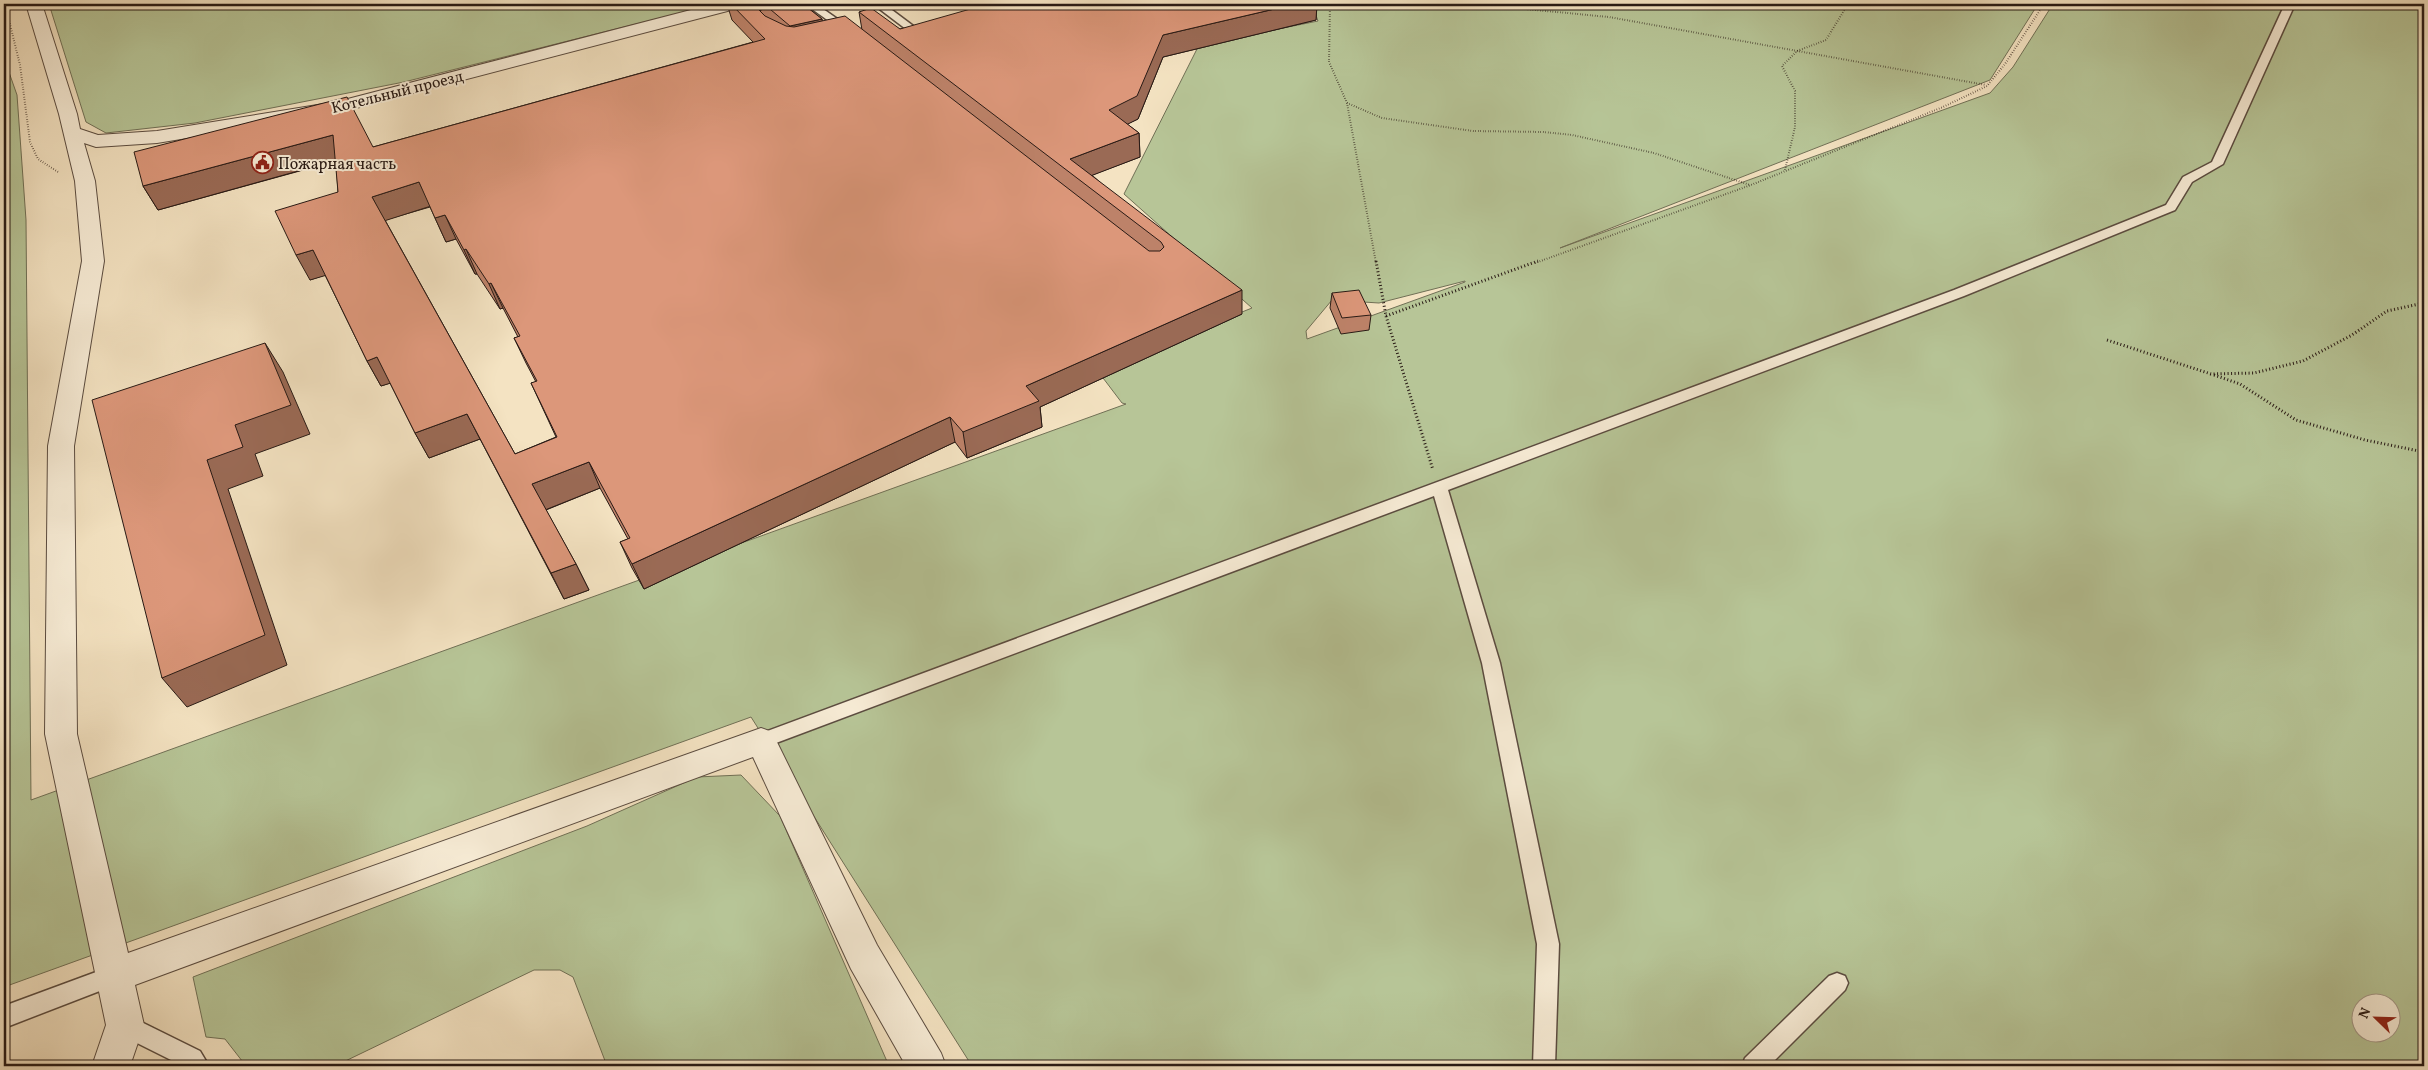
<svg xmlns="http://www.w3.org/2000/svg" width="2428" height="1070" viewBox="0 0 2428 1070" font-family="Vollkorn,serif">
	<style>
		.green { fill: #b7c597; stroke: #707056; fill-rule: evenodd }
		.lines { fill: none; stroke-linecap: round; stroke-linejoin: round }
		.lane-casing { stroke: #5b4c40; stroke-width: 3 }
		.street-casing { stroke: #5b4c40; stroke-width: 2 }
		.path-far1 { stroke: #281a15; stroke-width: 2; stroke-dasharray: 0.5 2; stroke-linecap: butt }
		.path { stroke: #281a15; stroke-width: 3; stroke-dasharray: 1 2.5; stroke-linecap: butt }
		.lane { fill: #f8edd7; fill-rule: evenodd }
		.street { fill: #f8edd7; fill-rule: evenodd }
		.wall { fill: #bd8269; stroke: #281a15; fill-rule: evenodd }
		.shaded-wall { fill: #9a6a55; stroke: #281a15 }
		.building { fill: #dc977a; stroke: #281a15; fill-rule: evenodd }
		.labels { text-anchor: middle; stroke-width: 4; stroke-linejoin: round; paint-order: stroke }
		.far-street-label { font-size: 16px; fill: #281a15; stroke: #f8edd7 }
		.far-poi-label { font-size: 16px; fill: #281a15; stroke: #f8edd7; text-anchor: start }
	</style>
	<rect width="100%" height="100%" fill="#f4e3c2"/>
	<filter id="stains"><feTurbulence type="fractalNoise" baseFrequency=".004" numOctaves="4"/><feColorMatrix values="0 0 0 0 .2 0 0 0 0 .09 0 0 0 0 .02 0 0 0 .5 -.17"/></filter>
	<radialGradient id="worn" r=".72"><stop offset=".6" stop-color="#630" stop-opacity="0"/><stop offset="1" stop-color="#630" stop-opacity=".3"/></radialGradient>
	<path class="green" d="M 49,4 L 716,4 L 404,82 L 195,123 L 106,133 L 86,122 Z
		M 1312,4 L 2038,4 L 1990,80 L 1560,248 L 1990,93 L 2013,67 L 2053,4 L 2424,4 L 2424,1066 L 972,1066 L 751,717 L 4,987 L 4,58 L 17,95 L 26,220 L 31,800 L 1126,404 L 1122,403 L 1097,370 L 1252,308 L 1124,194 L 1199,45 L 1318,21 ZM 1465,281 L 1465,282 L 1307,339 L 1306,331 L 1332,300 L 1379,303 ZM 2360,1002 L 2390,1002 L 2390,1032 L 2360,1032 Z
		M 741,775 L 780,816 L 889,1066 L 607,1066 L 573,977 L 560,970 L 534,970 L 335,1066 L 246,1066 L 225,1039 L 206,1037 L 193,977 L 587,826 L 697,777 Z"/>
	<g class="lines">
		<defs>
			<path id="lane" d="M 805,4 L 816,4 L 856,32 L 851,35 L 847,34 Z
				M 873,4 L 884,4 L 932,40 L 927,43 L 923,42 Z
				M 2285,4 L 2295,4 L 2223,164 L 2192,182 L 2175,210 L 1964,296 L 1448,490 L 1500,663 L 1559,944 L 1555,1066 L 1533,1066 L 1537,944 L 1482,663 L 1434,496 L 768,746 L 761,749 L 754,746 L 752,741 L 754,736 L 1954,290 L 2166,205 L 2183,177 L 2212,162 Z
				M 115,965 L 123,968 L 126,975 L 123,982 L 4,1028 L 4,1006 Z
				M 1837,973 L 1845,976 L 1848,983 L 1845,990 L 1769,1066 L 1742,1066 L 1745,1058 L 1829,976 Z
				M 125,1014 L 200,1051 L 209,1066 L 183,1066 L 117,1033 L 114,1025 L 117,1017 Z"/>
			<path id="street" d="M 26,4 L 42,4 L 77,114 L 80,129 L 98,135 L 157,131 L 336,102 L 714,4 L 741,4 L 739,8 L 337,113 L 157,143 L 96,147 L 84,143 L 95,181 L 104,261 L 74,446 L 77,734 L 128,953 L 761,728 L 772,732 L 877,945 L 941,1053 L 946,1066 L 906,1066 L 851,969 L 753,757 L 135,985 L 144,1025 L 130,1066 L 92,1066 L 106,1025 L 45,734 L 48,446 L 82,261 L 75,181 L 59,114 Z"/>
		</defs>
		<use href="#lane" class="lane-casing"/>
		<use href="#street" class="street-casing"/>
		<path class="path-far1" d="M 5,4 L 20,65 L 30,142 L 38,159 L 58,172
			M 1330,4 L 1329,62 L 1347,103 L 1376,263
			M 1473,4 L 1609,17 L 1986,85
			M 1347,103 L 1382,118 L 1473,131 L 1543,132 L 1572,135 L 1654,153 L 1750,185
			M 1785,170 L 1795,127 L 1795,91 L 1782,66 L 1797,51 L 1826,40 L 1848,4
			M 1535,263 L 1751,185 L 1943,107 L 1987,86 L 2005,64 L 2044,4"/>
		<path class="path" d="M 1376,261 L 1386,316 L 1433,470
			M 1386,316 L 1538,261
			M 2107,340 L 2211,374 L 2254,373 L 2303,361 L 2352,335 L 2387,311 L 2424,303
			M 2214,375 L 2240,384 L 2296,420 L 2365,440 L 2424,452"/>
		<use href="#lane" class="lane"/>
		<use href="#street" class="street"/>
	</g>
	<path class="wall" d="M 727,4 L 753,4 L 761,11 L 759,4 L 803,4 L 822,19 L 822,21 L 862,30 L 859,12 L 900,29 L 1030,9 L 1055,4 L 1317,4 L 1316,20 L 1163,57 L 1138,119 L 1127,124 L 1139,133 L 1140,157 L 1092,175 L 1242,314 L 1040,407 L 1042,427 L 967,458 L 955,442 L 644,589 L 632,568 L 620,542 L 628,539 L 600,488 L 546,510 L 576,564 L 589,590 L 564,599 L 480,439 L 429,458 L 415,433 L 390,383 L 381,386 L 367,361 L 325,275 L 310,280 L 338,192 L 336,161 L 158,210 L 143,186 L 373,147 L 753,42 L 732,20 ZM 430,207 L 446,242 L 456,239 L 475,274 L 477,274 L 500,309 L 503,308 L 518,337 L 514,338 L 526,363 L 536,382 L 531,383 L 556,437 L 515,454 L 385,220 Z
		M 1332,293 L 1371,315 L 1369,330 L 1341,334 L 1330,308 Z"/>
	<path class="shaded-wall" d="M 1296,4 L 1317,4 L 1316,20 L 1163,57 L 1138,119 L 1110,133 L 1109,110 L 1163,35 Z
		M 822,19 L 824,32 L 793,39 L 790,26 Z
		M 1139,133 L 1140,157 L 1080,180 L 1070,159 Z
		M 333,135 L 345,158 L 158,210 L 143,186 Z
		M 419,182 L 431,206 L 384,221 L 372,197 Z
		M 445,215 L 456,239 L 446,242 L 435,218 Z
		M 466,249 L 477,274 L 475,274 L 464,250 Z
		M 313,250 L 327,275 L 310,280 L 296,255 Z
		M 491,283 L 503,308 L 500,309 L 489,284 Z
		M 1242,290 L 1242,314 L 1040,407 L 1042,427 L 967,458 L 963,432 L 1026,386 Z
		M 265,343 L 283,372 L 310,434 L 255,454 L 263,476 L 228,489 L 287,665 L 187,707 L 162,678 L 207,460 L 235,425 Z
		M 377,357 L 391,383 L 381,386 L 367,361 Z
		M 467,414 L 480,439 L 429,458 L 415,433 Z
		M 950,417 L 955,442 L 644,589 L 632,564 Z
		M 589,462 L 600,488 L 545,510 L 532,484 Z
		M 576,564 L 589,590 L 564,599 L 551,573 Z"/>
	<path class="building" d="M 731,4 L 753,4 L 765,16 L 786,26 L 794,27 L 845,16 L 1149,251 L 1160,251 L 1164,247 L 1161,242 L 859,12 L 871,8 L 900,29 L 981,6 L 982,4 L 1021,4 L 1030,9 L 1055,4 L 1296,4 L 1163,35 L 1137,96 L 1109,110 L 1139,133 L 1070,159 L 1242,290 L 1026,386 L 1039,401 L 963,432 L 950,417 L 632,564 L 620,542 L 630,538 L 589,462 L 532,484 L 576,564 L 551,573 L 467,414 L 415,433 L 377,357 L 367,361 L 313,250 L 296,255 L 275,211 L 338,192 L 333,135 L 143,186 L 134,152 L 347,97 L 373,147 L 765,39 ZM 419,182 L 435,218 L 445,215 L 464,250 L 466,249 L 489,284 L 491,283 L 520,336 L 514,338 L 537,381 L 531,383 L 557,437 L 515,454 L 372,197 Z
		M 764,4 L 803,4 L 822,19 L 790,26 Z
		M 1359,290 L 1371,315 L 1342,318 L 1332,293 Z
		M 265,343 L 291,405 L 235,425 L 243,447 L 207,460 L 265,635 L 162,678 L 92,400 Z"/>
	<defs>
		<symbol id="civic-ring" viewBox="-11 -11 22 22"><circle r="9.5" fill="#f8edd7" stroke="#8f2418" stroke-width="1.5"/><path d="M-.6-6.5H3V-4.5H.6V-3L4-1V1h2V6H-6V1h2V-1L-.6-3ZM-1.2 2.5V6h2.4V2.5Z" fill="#8f2418"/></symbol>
	</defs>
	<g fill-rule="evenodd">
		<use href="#civic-ring" x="250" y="150" width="25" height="25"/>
	</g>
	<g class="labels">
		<g class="far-street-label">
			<text transform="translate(397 91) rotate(-14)" y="6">Котельный проезд</text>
		</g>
		<g class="far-poi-label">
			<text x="278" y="169">Пожарная часть</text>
		</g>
	</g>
	<rect width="2428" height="1070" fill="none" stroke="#f4e3c2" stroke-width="20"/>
	<rect x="5" y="5" width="2418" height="1060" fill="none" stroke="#281a15" stroke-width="2.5"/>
	<rect x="10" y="10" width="2408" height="1050" fill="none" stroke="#281a15"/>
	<g transform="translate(2376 1018) rotate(293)"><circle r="24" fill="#f8edd7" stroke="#a59989"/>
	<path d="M0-4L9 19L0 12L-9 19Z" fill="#8f2418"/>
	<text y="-8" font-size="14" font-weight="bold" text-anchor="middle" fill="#281a15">N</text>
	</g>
	<rect width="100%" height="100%" filter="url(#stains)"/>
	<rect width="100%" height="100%" fill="url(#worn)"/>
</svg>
